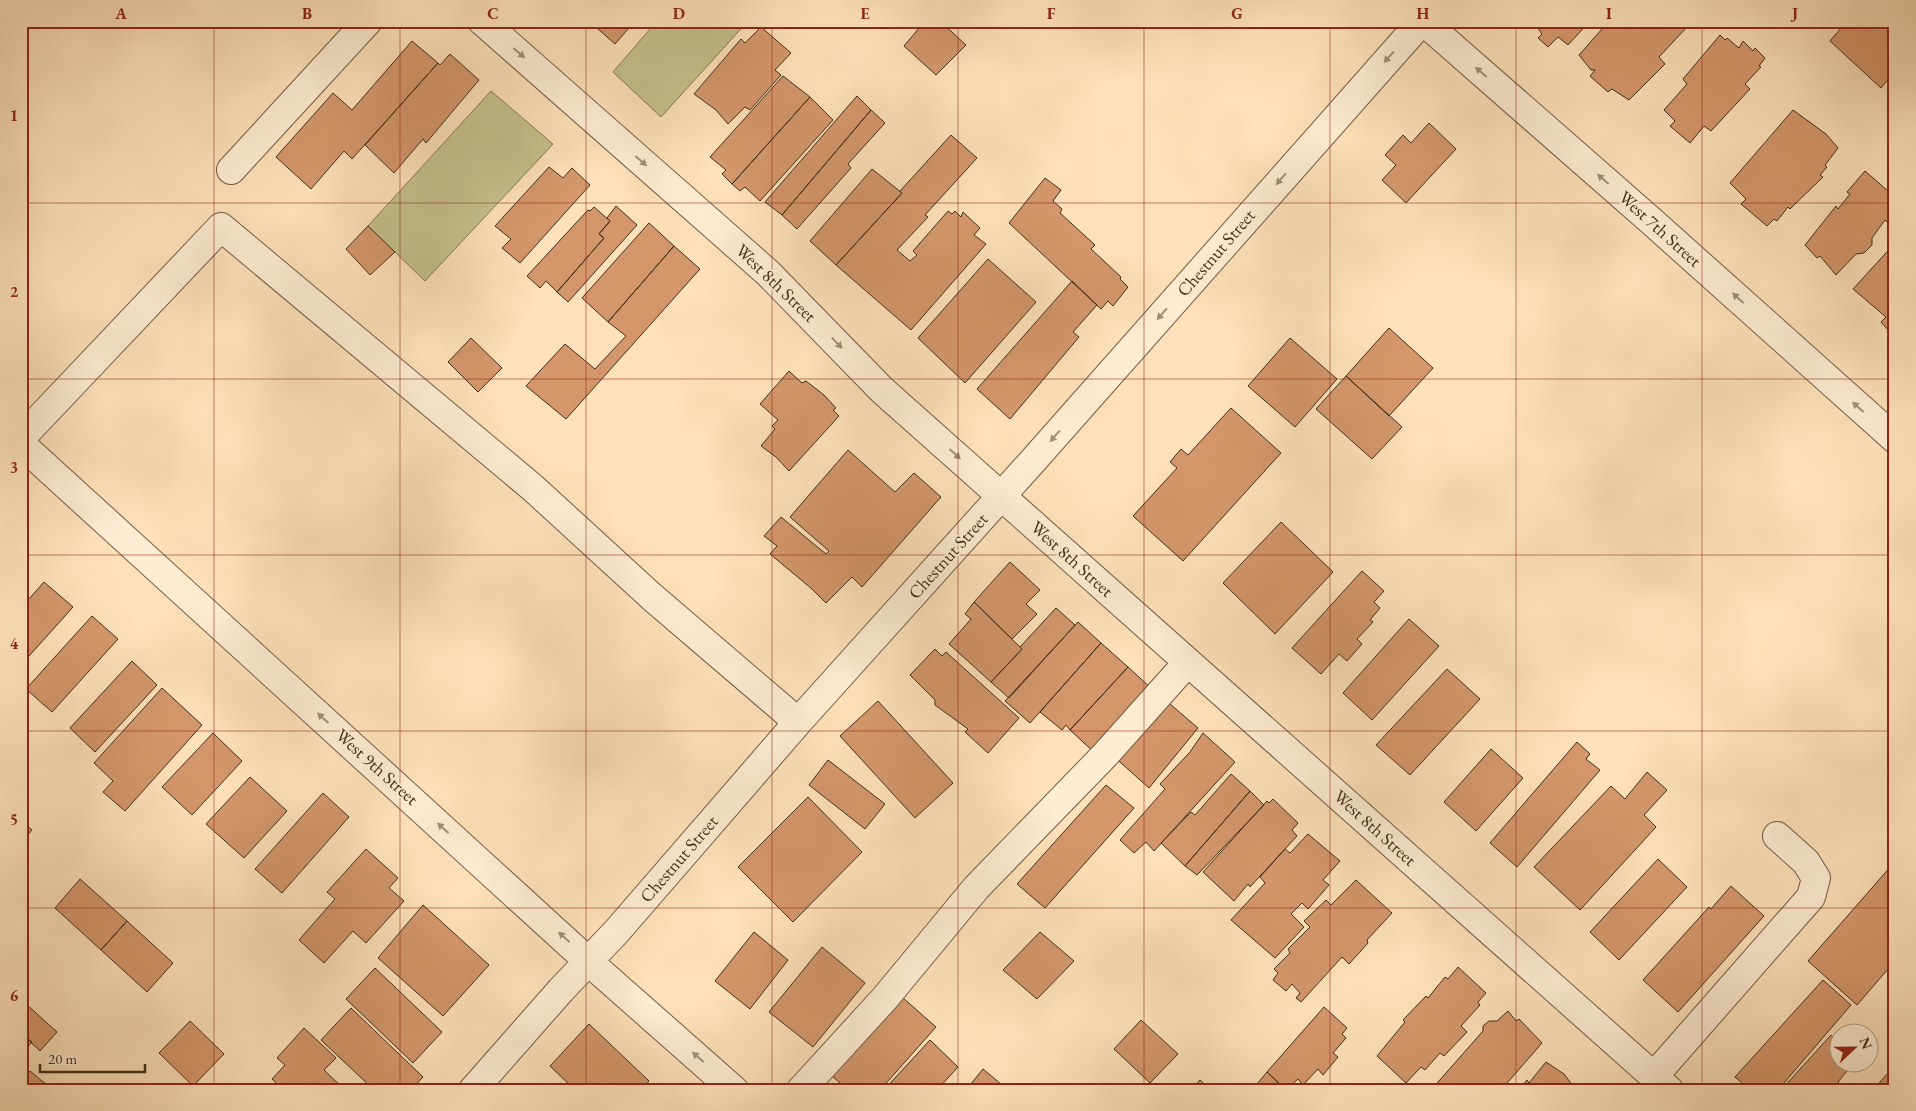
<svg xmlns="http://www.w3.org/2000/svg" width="1916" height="1111" viewBox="0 0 1916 1111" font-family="'EB Garamond',serif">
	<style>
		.green { fill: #c5c18c; stroke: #837853 }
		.building { fill: #d4976c; stroke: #412f1a }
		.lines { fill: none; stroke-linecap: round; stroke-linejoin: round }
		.minor-casing { stroke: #705c42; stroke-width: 30 }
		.minor { stroke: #feecd2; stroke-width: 28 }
		.oneway { fill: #a08e76 }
		.grid { fill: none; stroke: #8f2418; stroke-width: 1; stroke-opacity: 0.55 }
		.labels { text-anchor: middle; stroke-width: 4; stroke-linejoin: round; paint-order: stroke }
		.street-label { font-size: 18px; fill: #412f1a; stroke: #feecd2 }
		.neatline { fill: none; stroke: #8f2418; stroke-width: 2 }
		.grid-label { font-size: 16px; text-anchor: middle; font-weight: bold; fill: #8f2418 }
	</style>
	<rect width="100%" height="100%" fill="#fee1ba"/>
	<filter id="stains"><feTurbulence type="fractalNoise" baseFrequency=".004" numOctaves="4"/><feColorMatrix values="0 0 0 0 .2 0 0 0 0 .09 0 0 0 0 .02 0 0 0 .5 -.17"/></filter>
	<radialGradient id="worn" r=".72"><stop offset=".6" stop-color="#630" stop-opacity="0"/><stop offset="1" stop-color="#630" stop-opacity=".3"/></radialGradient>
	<path class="green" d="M 657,21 L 748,21 L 661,117 L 613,72 Z
		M 491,91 L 553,144 L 425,281 L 368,226 Z"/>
	<path class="building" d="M 589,21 L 635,21 L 615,44 Z
		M 925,21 L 940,21 L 966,45 L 936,75 L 904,46 Z
		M 1522,21 L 1590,21 L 1568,45 L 1558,37 L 1548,47 L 1538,38 L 1542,34 L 1537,27 L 1530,22 L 1526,26 Z
		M 1609,21 L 1685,21 L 1688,26 L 1659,57 L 1665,64 L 1629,100 L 1612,89 L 1608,92 L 1590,76 L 1595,70 L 1591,70 L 1579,55 Z
		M 1847,21 L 1888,21 L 1891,24 L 1895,21 L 1895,71 L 1881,88 L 1830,41 Z
		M 761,27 L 791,53 L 775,70 L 781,75 L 750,110 L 745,107 L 728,124 L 716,110 L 694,94 L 741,39 L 745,43 Z
		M 1720,35 L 1725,40 L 1727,38 L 1739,48 L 1743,41 L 1753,51 L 1755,48 L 1765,58 L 1759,66 L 1761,67 L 1745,84 L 1750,89 L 1711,131 L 1704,126 L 1690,143 L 1670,126 L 1675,121 L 1664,110 L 1687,84 L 1683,79 Z
		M 412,41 L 438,63 L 352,159 L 344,151 L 311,189 L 276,157 L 333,93 L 352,110 Z
		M 450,54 L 479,80 L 426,143 L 423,139 L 394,173 L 365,145 L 438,63 L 440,65 Z
		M 783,76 L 810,97 L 732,184 L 722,174 L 726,170 L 710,157 Z
		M 857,96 L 871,110 L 782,215 L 765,202 Z
		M 810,97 L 833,120 L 760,201 L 745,187 L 740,191 L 732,184 Z
		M 871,110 L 885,123 L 848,164 L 851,168 L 797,229 L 782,215 Z
		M 1793,110 L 1826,134 L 1838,148 L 1825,165 L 1827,167 L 1820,175 L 1823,177 L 1790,209 L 1788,207 L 1777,221 L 1774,219 L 1767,226 L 1741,204 L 1746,199 L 1730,183 Z
		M 1429,123 L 1456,149 L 1406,203 L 1382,180 L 1396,165 L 1385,155 L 1403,135 L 1411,143 Z
		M 951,135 L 977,158 L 925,215 L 928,217 L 897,250 L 910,261 L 917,255 L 913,251 L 948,211 L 952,214 L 955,211 L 961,217 L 963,212 L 980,228 L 974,235 L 986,244 L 911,330 L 836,265 L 902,193 L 900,191 Z
		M 549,167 L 563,178 L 572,168 L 590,185 L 520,263 L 502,248 L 511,239 L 495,226 Z
		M 872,169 L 902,193 L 836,265 L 810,241 Z
		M 1865,171 L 1895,197 L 1895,216 L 1889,224 L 1885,220 L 1872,238 L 1872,245 L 1864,253 L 1856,254 L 1836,275 L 1820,256 L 1817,258 L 1805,245 L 1836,206 L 1838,209 L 1850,194 L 1847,192 Z
		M 1045,178 L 1061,190 L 1053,201 L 1062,209 L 1060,213 L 1095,245 L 1091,249 L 1121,277 L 1120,279 L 1128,287 L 1113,306 L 1108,301 L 1101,309 L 1009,223 Z
		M 616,206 L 637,225 L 568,302 L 557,292 L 604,238 L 599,234 L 610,221 L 607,218 Z
		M 594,207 L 610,221 L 599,234 L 604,238 L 557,292 L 546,281 L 540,288 L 527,276 L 588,210 L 590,211 Z
		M 649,223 L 674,246 L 608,322 L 582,298 Z
		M 368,226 L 395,252 L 370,275 L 346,249 Z
		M 1895,243 L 1895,327 L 1889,331 L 1881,322 L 1886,317 L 1853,289 Z
		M 674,246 L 700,269 L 566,419 L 526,386 L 565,344 L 595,369 L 626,336 L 608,322 Z
		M 988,259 L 1036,302 L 965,383 L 918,338 Z
		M 1072,281 L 1097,305 L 1073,332 L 1079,337 L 1010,419 L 977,389 Z
		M 1389,328 L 1433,368 L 1389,416 L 1346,376 Z
		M 471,338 L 502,368 L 478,392 L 448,362 Z
		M 1290,338 L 1337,379 L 1295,427 L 1248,386 Z
		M 789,371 L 802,383 L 806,381 L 824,395 L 836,408 L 833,410 L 839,416 L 789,471 L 776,457 L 761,446 L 775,429 L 772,426 L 778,420 L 760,404 Z
		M 1346,376 L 1402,427 L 1372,459 L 1316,409 Z
		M 1231,408 L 1281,453 L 1183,561 L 1133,516 L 1177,468 L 1170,462 L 1181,449 L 1188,455 Z
		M 848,450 L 895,492 L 914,473 L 941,497 L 862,587 L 852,577 L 826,603 L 812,589 L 770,554 L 777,546 L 764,536 L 781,517 L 826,554 L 829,551 L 790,517 Z
		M 1281,522 L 1333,572 L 1275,634 L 1223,583 Z
		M 1010,562 L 1040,590 L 1026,604 L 1037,614 L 1012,639 L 974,602 Z
		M 1362,571 L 1384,591 L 1374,602 L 1380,608 L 1370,620 L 1373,622 L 1357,639 L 1362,644 L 1347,661 L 1339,654 L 1321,674 L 1292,648 Z
		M 21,579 L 28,585 L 21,593 Z
		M 44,582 L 73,607 L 21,665 L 21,608 Z
		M 974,602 L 1022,649 L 991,682 L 949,644 L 971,619 L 965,614 Z
		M 1056,608 L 1075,625 L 1009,698 L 991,682 L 1022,649 L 1020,647 Z
		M 92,616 L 118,639 L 52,712 L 26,689 Z
		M 1409,619 L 1439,646 L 1372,720 L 1343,693 Z
		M 1078,622 L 1101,643 L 1030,723 L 1005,701 Z
		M 1101,643 L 1128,667 L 1070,730 L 1066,725 L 1062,730 L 1040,712 Z
		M 935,649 L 942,656 L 946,652 L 1019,718 L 988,753 L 965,732 L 968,729 L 935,705 L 935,700 L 910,675 Z
		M 132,661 L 157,685 L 95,752 L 70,728 Z
		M 1128,667 L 1153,690 L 1096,754 L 1070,730 Z
		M 1447,669 L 1480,699 L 1410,775 L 1376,745 Z
		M 162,688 L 202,725 L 125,811 L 103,792 L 113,781 L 94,763 Z
		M 1163,698 L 1198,728 L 1149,788 L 1111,754 Z
		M 878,701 L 953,783 L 915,818 L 840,736 Z
		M 213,733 L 242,761 L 192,815 L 162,787 Z
		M 1203,733 L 1235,762 L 1154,851 L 1146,842 L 1134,853 L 1120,840 L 1165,789 L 1160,784 L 1190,752 Z
		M 1577,742 L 1590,754 L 1586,759 L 1600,770 L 1517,867 L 1490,843 Z
		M 1491,749 L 1523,778 L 1476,831 L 1444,802 Z
		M 828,760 L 885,804 L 865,829 L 809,785 Z
		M 1647,772 L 1667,790 L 1644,815 L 1656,827 L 1580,910 L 1534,867 L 1611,786 L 1625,799 Z
		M 1231,774 L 1250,791 L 1185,866 L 1161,843 L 1191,812 L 1195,815 Z
		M 250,777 L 287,811 L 244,858 L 206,824 Z
		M 1106,785 L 1134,808 L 1045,908 L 1017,884 Z
		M 1250,791 L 1264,805 L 1197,875 L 1185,866 Z
		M 323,793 L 349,817 L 282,893 L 255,869 Z
		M 808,797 L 862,852 L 793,922 L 738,867 Z
		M 1273,799 L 1298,823 L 1292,830 L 1297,836 L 1250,887 L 1248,884 L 1234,901 L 1203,872 L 1267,801 L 1269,803 Z
		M 21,820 L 32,830 L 21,842 Z
		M 1308,834 L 1340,861 L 1323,880 L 1329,885 L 1308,909 L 1302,903 L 1291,914 L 1304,927 L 1275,958 L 1231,920 L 1265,883 L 1260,877 L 1285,849 L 1290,853 Z
		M 366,849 L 398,878 L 389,888 L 404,901 L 366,943 L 353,931 L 324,963 L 299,940 L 335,899 L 327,892 Z
		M 1658,859 L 1687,887 L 1619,960 L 1590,932 Z
		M 1892,865 L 1895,867 L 1895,961 L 1857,1005 L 1808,961 Z
		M 80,879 L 127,921 L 101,950 L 55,908 Z
		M 1356,880 L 1392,913 L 1367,940 L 1368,943 L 1349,964 L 1342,957 L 1301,1002 L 1296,998 L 1300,993 L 1292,984 L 1286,991 L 1273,980 L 1278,973 L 1274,969 L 1290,953 L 1288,949 L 1310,927 L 1304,921 L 1326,900 L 1331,905 Z
		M 1731,886 L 1764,916 L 1678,1012 L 1643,980 L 1709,907 L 1711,909 Z
		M 423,905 L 489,965 L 443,1016 L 378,958 Z
		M 127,921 L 173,963 L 147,992 L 101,950 Z
		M 754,932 L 788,960 L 750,1009 L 715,981 Z
		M 1040,932 L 1074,961 L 1037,999 L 1003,970 Z
		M 822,947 L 865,983 L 813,1047 L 769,1012 Z
		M 1458,967 L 1486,993 L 1478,1002 L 1480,1005 L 1461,1026 L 1467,1032 L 1444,1056 L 1440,1053 L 1425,1070 L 1421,1067 L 1406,1083 L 1377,1056 L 1405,1022 L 1403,1020 L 1426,996 L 1428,998 L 1445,977 L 1448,979 Z
		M 375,968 L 442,1032 L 413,1063 L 346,999 Z
		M 1823,980 L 1851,1005 L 1778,1090 L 1750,1090 L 1735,1077 Z
		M 902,997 L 936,1027 L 880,1090 L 848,1090 L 832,1076 Z
		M 27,1005 L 57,1032 L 40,1051 L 21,1033 L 21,1011 Z
		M 1324,1007 L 1347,1028 L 1342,1034 L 1346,1038 L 1333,1053 L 1338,1057 L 1323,1075 L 1318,1069 L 1303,1085 L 1298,1079 L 1286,1090 L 1267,1072 Z
		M 351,1008 L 423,1077 L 411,1090 L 374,1090 L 321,1040 Z
		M 1508,1011 L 1516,1021 L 1519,1019 L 1542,1043 L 1501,1090 L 1431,1090 L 1483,1031 L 1483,1026 L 1489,1021 L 1497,1021 Z
		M 1141,1020 L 1178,1054 L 1150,1083 L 1114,1049 Z
		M 190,1021 L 224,1054 L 193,1086 L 159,1053 Z
		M 589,1024 L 649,1081 L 641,1090 L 575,1090 L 550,1066 Z
		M 304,1028 L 336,1058 L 324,1070 L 345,1090 L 284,1090 L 272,1079 L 285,1065 L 277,1058 Z
		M 21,1033 L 32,1042 L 21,1054 Z
		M 1831,1035 L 1838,1042 L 1838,1064 L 1848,1064 L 1851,1066 L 1838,1082 L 1843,1087 L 1841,1090 L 1781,1090 Z
		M 930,1040 L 958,1067 L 937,1090 L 884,1090 Z
		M 1546,1062 L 1564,1074 L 1576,1090 L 1519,1090 L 1527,1080 L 1529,1083 Z
		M 1895,1065 L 1895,1090 L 1873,1090 Z
		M 983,1069 L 1008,1090 L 966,1090 Z
		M 30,1071 L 53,1090 L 21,1090 L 21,1081 Z
		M 1267,1072 L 1286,1090 L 1252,1090 Z
		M 1200,1080 L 1211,1090 L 1191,1090 Z"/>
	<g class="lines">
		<defs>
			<path id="minor" d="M 482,21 L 768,273 L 882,390 L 1669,1090
				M 1423,21 L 1649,219 L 1895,439
				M 231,170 L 368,21
				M 21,438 L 221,227 L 533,488 L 652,597 L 798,722
				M 21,444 L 589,962 L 734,1090
				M 1654,1076 L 1811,897 L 1816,878 L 1806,862 L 1777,836
				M 473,1090 L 561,990 L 617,931 L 798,722 L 1031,463 L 1422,21
				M 801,1090 L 885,998 L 976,888 L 1105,755 L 1188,662"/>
		</defs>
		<use href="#minor" class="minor-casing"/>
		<use href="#minor" class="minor"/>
	</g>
	<defs><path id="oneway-solid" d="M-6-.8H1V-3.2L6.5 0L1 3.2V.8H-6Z" transform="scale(1.25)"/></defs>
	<g class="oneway">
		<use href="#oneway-solid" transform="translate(519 53) rotate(41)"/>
		<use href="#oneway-solid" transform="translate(1389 57) rotate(132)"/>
		<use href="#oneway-solid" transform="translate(1481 72) rotate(-139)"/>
		<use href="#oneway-solid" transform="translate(641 161) rotate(41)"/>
		<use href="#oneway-solid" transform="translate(1281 179) rotate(131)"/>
		<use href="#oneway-solid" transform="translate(1603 179) rotate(-139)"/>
		<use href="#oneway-solid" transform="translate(1738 298) rotate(-138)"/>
		<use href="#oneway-solid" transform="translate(1162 314) rotate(131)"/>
		<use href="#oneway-solid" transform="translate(837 343) rotate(46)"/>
		<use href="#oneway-solid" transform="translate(1858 407) rotate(-138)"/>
		<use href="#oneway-solid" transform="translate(1055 436) rotate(131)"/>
		<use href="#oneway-solid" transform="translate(955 454) rotate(42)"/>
		<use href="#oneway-solid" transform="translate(323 718) rotate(-138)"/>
		<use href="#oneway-solid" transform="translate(443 828) rotate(-138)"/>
		<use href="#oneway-solid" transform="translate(564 937) rotate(-137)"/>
		<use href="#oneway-solid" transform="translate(698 1057) rotate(-139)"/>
	</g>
	<path class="grid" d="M 214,21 L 214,1090M 400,21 L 400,1090M 586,21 L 586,1090M 772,21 L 772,1090M 958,21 L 958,1090M 1144,21 L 1144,1090M 1330,21 L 1330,1090M 1516,21 L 1516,1090M 1702,21 L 1702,1090M 21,203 L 1895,203M 21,379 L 1895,379M 21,555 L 1895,555M 21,731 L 1895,731M 21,908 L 1895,908"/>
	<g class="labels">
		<g class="street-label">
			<text transform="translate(1660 229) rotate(42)" y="6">West 7th Street</text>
			<text transform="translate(1216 253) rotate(-49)" y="6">Chestnut Street</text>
			<text transform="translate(776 283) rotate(44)" y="6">West 8th Street</text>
			<text transform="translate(948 556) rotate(-48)" y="6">Chestnut Street</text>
			<text transform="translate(1072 559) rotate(42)" y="6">West 8th Street</text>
			<text transform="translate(377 767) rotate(42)" y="6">West 9th Street</text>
			<text transform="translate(1375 828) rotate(42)" y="6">West 8th Street</text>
			<text transform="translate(679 859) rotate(-49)" y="6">Chestnut Street</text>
		</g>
	</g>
	<rect width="1916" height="1111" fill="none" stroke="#fee1ba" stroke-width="55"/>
	<g transform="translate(1854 1048) rotate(68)"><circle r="24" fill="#feecd2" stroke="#b2a088"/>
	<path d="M0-4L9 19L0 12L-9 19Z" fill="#8f2418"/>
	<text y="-8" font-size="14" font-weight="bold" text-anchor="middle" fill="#412f1a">N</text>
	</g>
	<path d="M40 1064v8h105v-8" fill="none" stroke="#412f1a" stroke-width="2.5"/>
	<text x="48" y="1064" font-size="15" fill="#412f1a" stroke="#feecd2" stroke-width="4" paint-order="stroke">20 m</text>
	<rect x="28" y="28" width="1860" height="1056" class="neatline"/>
	<g class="grid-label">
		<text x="121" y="19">A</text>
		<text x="307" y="19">B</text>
		<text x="493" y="19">C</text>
		<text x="679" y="19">D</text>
		<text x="865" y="19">E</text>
		<text x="1051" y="19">F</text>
		<text x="1237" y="19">G</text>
		<text x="1423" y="19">H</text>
		<text x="1609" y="19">I</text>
		<text x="1795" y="19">J</text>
		<text x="14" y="121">1</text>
		<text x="14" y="297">2</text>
		<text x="14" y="473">3</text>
		<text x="14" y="649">4</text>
		<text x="14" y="825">5</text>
		<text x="14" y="1001">6</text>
	</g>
	<rect width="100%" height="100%" filter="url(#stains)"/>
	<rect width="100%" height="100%" fill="url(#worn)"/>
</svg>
